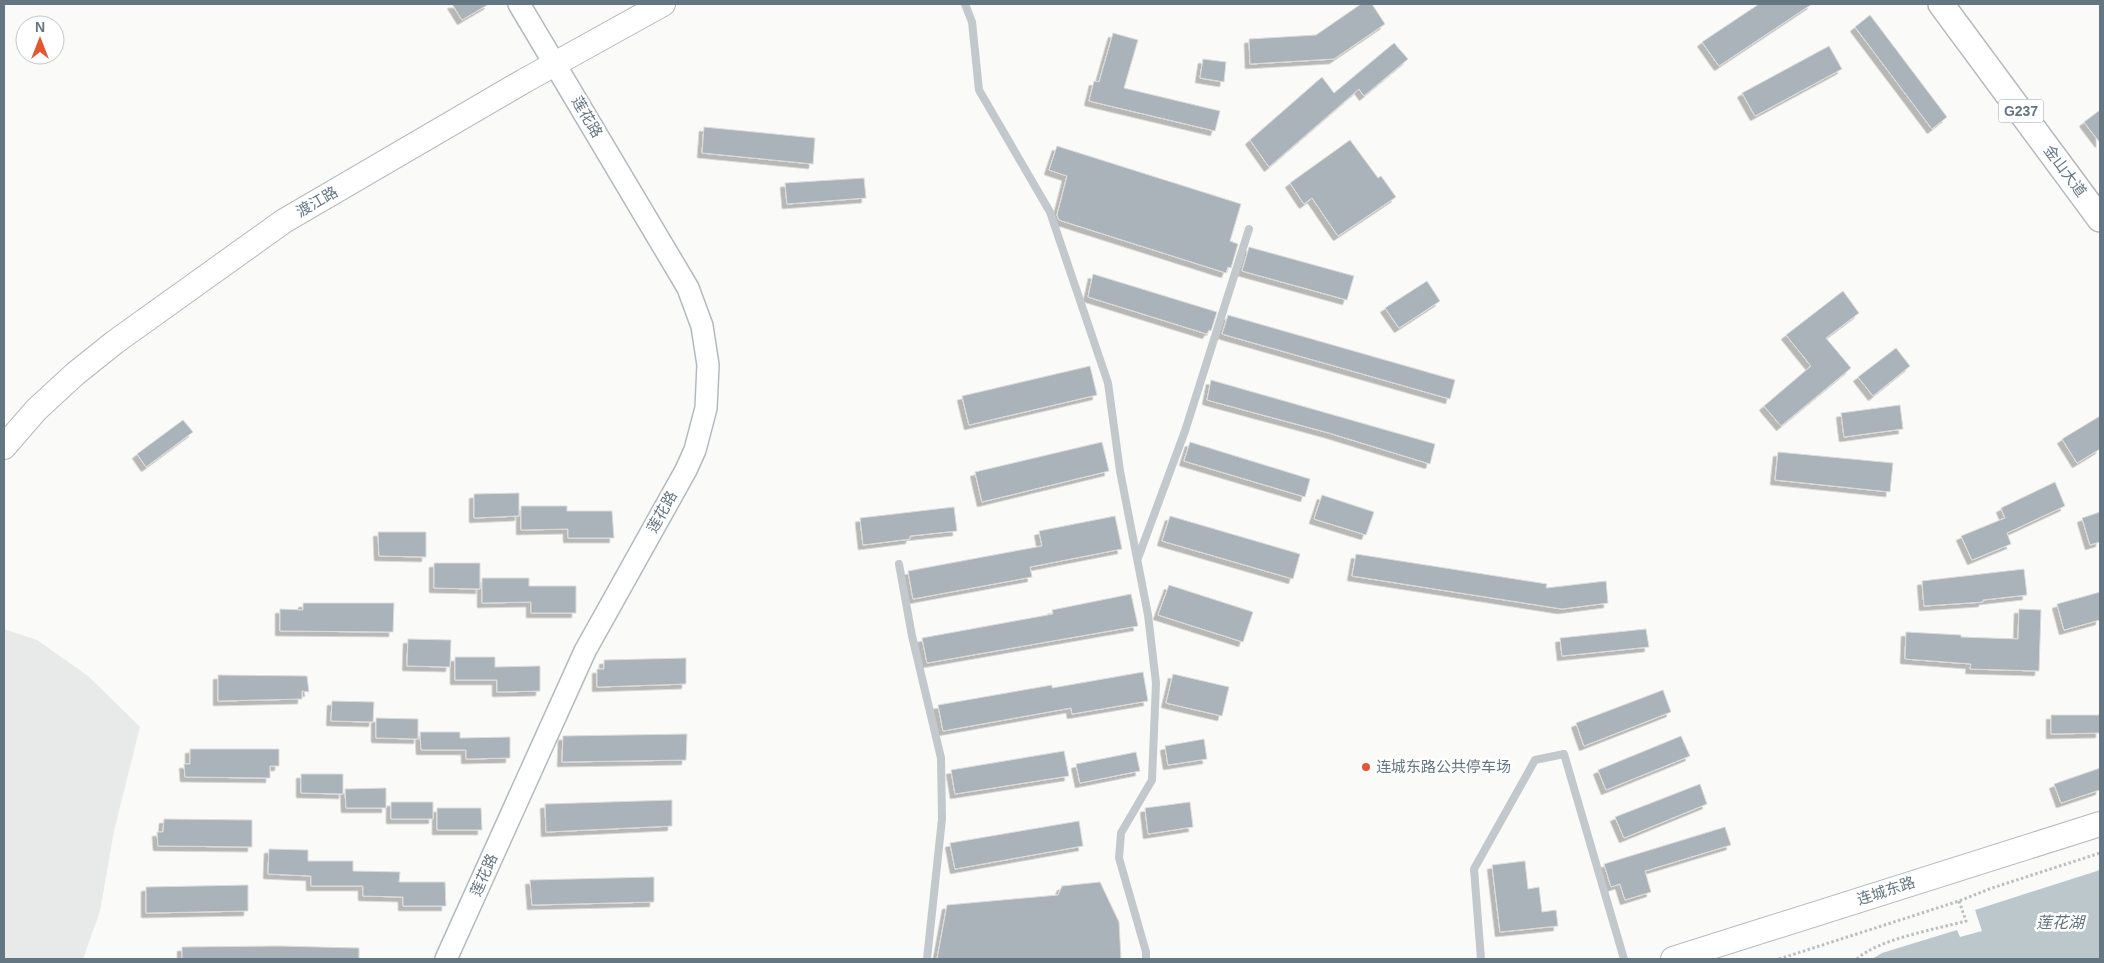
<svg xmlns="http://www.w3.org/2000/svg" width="2104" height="963" viewBox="0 0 2104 963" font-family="Arial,'Noto Sans SC',sans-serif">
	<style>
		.built { fill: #e8e9e9 }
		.water { fill: #bbc7cb }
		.building { fill: #aab3b9; stroke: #dcdcda; filter: url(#shadow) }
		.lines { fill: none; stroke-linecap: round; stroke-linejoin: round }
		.secondary-casing { stroke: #b3babf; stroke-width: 24 }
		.primary-casing { stroke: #b5babe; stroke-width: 26 }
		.trunk-casing { stroke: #b4b9bd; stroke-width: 28 }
		.path { stroke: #bbbfc2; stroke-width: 3; stroke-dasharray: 2.5 2.5; stroke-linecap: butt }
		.service { stroke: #c3c8cc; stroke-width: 8 }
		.secondary { stroke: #fff; stroke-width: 21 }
		.primary { stroke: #fff; stroke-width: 24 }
		.trunk { stroke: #fff; stroke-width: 25 }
		.poi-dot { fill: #e4572e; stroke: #fff; stroke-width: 2 }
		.labels { text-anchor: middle; stroke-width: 5; stroke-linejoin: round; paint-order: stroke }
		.shield { fill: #fff; stroke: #939fa8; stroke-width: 1 }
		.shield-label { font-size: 14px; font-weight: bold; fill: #657683 }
		.street-label { font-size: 15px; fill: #657683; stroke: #fff }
		.poi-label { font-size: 15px; fill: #657683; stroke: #fff; text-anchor: start }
		.water-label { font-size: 16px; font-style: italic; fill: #60757c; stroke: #fff }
	</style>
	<defs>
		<filter id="shadow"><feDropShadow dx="-4.5" dy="4.5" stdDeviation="0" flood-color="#0004"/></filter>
	</defs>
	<rect width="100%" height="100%" fill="#fafaf8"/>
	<path class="built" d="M 4,629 L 37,640 L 88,676 L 140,727 L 114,831 L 100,911 L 83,959 L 4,959 Z"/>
	<path class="water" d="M 2100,870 L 2100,959 L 1872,959 L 1882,953 L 1957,930 L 1960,937 L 1982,931 L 1975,910 Z"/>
	<path class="building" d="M 452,4 L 489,4 L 462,20 Z
		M 1361,4 L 1372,4 L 1385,24 L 1334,59 L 1250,64 L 1249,39 L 1316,35 Z
		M 1759,4 L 1812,4 L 1719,66 L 1702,42 Z
		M 1870,15 L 1947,117 L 1932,129 L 1855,27 Z
		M 1113,33 L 1138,40 L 1124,88 L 1220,111 L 1215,131 L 1089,101 L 1094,81 L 1099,82 Z
		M 1394,43 L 1408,59 L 1364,96 L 1359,89 L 1269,167 L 1250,140 L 1322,77 L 1334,93 Z
		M 1829,46 L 1842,69 L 1755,116 L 1742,93 Z
		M 1203,59 L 1226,62 L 1224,82 L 1200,78 Z
		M 2100,110 L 2100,143 L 2084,122 Z
		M 704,127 L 815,138 L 813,164 L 702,153 Z
		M 1350,140 L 1378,178 L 1381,176 L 1396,197 L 1338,236 L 1312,198 L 1304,204 L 1290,183 Z
		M 1057,146 L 1241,204 L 1230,241 L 1238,244 L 1231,268 L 1228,267 L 1226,273 L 1059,220 L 1057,215 L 1067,176 L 1049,170 Z
		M 864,178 L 866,198 L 787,204 L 785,183 Z
		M 1249,247 L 1354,276 L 1347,300 L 1242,271 Z
		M 1093,274 L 1217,312 L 1211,331 L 1209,330 L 1207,334 L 1088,297 Z
		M 1427,281 L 1440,301 L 1399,328 L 1385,308 Z
		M 1843,291 L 1859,313 L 1826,338 L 1851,368 L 1781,426 L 1764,406 L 1811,366 L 1786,335 Z
		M 1228,315 L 1455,380 L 1450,399 L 1222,334 Z
		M 1896,348 L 1910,366 L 1873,396 L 1858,377 Z
		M 1090,366 L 1097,395 L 969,425 L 962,396 Z
		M 1211,380 L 1435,444 L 1430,464 L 1329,433 L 1207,400 Z
		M 1900,405 L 1903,429 L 1844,437 L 1841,413 Z
		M 2100,416 L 2100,449 L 2077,463 L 2062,439 Z
		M 183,420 L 193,432 L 146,467 L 137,454 Z
		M 1102,442 L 1109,471 L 982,502 L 975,472 Z
		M 1190,442 L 1310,479 L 1305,497 L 1184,461 Z
		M 1778,452 L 1893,463 L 1890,492 L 1775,480 Z
		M 2055,482 L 2065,506 L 2007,533 L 2011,544 L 1972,560 L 1961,536 L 2005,518 L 2001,508 Z
		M 519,493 L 519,516 L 474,518 L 474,494 Z
		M 1322,495 L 1374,512 L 1366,535 L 1314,519 Z
		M 521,506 L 567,506 L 567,511 L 612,511 L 614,538 L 568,538 L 568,529 L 521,530 Z
		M 954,507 L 957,531 L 910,536 L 910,539 L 863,545 L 860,518 Z
		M 2100,512 L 2100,542 L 2090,545 L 2082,518 Z
		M 1115,516 L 1122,549 L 1030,567 L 1032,577 L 913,599 L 908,571 L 1042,546 L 1039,531 Z
		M 1170,516 L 1300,554 L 1293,579 L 1162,541 Z
		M 378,532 L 426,532 L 426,557 L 379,556 Z
		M 1356,554 L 1547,584 L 1546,588 L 1606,581 L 1608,603 L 1562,609 L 1352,576 Z
		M 434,563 L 480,563 L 480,589 L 434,588 Z
		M 2024,569 L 2027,595 L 1983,600 L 1983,602 L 1924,606 L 1922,581 Z
		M 482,578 L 529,578 L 529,586 L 576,586 L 576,613 L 531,613 L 531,602 L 482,603 Z
		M 1169,585 L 1253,612 L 1243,642 L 1158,615 Z
		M 2100,592 L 2100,620 L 2064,630 L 2057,604 Z
		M 1131,594 L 1138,626 L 927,663 L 922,638 L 1053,614 L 1052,610 Z
		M 303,603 L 394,603 L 393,632 L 280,631 L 280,609 L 303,610 Z
		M 2019,609 L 2041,610 L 2039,671 L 1970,669 L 1971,664 L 1905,659 L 1906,632 L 1961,635 L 1961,637 L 2018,639 Z
		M 1646,629 L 1649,647 L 1562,656 L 1560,638 Z
		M 408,639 L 451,640 L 450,667 L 407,666 Z
		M 455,657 L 495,657 L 495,667 L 540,666 L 540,691 L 497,692 L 497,680 L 455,680 Z
		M 686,658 L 686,684 L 597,687 L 597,669 L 604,669 L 604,660 Z
		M 1143,672 L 1148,701 L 1072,714 L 1071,708 L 943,731 L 938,705 L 1052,685 L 1052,688 Z
		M 1173,674 L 1229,687 L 1222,716 L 1166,703 Z
		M 218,675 L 307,676 L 309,692 L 302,691 L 302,699 L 218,701 Z
		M 1663,690 L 1671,712 L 1584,746 L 1576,723 Z
		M 332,701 L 374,702 L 373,722 L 331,721 Z
		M 2051,715 L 2100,715 L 2100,733 L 2051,734 Z
		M 376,718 L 418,719 L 418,739 L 376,738 Z
		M 420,732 L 460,732 L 460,738 L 510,737 L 510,758 L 466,759 L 466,750 L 421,750 Z
		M 687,734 L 686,760 L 562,762 L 563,736 Z
		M 1681,736 L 1690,756 L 1606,790 L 1598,770 Z
		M 1204,739 L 1207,759 L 1168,765 L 1165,746 Z
		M 190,749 L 279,749 L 279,766 L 270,766 L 270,778 L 185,777 L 184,764 L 190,764 Z
		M 1064,751 L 1069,776 L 955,794 L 951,770 Z
		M 1136,752 L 1140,771 L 1080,783 L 1076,764 Z
		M 2100,768 L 2100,790 L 2061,803 L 2054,784 Z
		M 301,774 L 343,774 L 343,794 L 301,793 Z
		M 1700,784 L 1707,804 L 1624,838 L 1615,817 Z
		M 386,788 L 386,808 L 346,808 L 345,789 Z
		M 672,800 L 672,826 L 546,832 L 545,804 Z
		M 391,802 L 433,802 L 433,819 L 391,819 Z
		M 1190,802 L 1193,827 L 1148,834 L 1145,808 Z
		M 437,808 L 481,808 L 482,830 L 437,830 Z
		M 164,819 L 252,820 L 252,847 L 158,846 L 157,832 L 163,832 Z
		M 1079,821 L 1083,846 L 955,869 L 950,843 Z
		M 1725,827 L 1731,845 L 1645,871 L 1651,892 L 1625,900 L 1620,884 L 1611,887 L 1604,864 Z
		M 269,849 L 308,850 L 308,861 L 353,861 L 353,871 L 400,872 L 399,882 L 445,882 L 446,906 L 403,906 L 403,897 L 363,896 L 363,886 L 311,886 L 311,876 L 268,874 Z
		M 1525,861 L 1528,889 L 1539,887 L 1542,912 L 1556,910 L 1558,926 L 1500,932 L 1492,865 Z
		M 654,877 L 654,902 L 532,905 L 530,880 Z
		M 1100,882 L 1119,922 L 1121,959 L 937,959 L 947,905 L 1058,895 L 1062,886 Z
		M 248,885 L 248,911 L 146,913 L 146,887 Z
		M 279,946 L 359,948 L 359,959 L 182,959 L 182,947 Z"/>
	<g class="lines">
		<defs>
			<path id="secondary" d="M 446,959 L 585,651 L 686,470 L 695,450 L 706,408 L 708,365 L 702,326 L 688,288 L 519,4"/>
			<path id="primary" d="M 4,447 L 36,410 L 75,374 L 115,342 L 284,221 L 524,81 L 663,4
				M 1673,959 L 2100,824"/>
			<path id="trunk" d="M 1941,4 L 2100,219"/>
		</defs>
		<use href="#secondary" class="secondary-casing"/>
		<use href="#primary" class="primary-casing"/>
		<use href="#trunk" class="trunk-casing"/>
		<path class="path" d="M 1779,959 L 1959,901 L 1992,888 L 2100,853
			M 1857,959 C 1878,939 1937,929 1966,921 L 1959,901"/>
		<path class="service" d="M 965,4 L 972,22 L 979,90 L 1050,212 L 1108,383 L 1120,471 L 1148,615 L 1156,683 L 1152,780 L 1121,833 L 1119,858 L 1146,952 L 1146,959
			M 1138,558 L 1185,431 L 1249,229
			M 899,564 L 912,636 L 941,758 L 942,819 L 927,959
			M 1481,959 L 1474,869 L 1535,760 L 1564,754 L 1624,959"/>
		<use href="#secondary" class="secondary"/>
		<use href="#primary" class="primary"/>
		<use href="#trunk" class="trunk"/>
	</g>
	<circle class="poi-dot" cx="1366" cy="767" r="5"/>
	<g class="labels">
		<rect class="shield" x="1998.5" y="99.5" width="45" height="23" rx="4"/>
		<g class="shield-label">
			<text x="2021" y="116">G237</text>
		</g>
		<g class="street-label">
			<text transform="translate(587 117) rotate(59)" y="5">莲花路</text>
			<text transform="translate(2065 171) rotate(53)" y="5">金山大道</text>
			<text transform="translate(317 202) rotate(-30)" y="5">渡江路</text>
			<text transform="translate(662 512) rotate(-61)" y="5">莲花路</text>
			<text transform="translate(484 875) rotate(-66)" y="5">莲花路</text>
			<text transform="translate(1886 891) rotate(-18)" y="5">连城东路</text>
		</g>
		<g class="poi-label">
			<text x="1376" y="772">连城东路公共停车场</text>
		</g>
		<g class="water-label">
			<text x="2060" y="928">莲花湖</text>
		</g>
	</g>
	<rect width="2104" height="963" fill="none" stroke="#657683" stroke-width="10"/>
	<g transform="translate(40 40)"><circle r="24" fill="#ffffff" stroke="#c1c8cd"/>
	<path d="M0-4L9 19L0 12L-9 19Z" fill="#e4572e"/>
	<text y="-8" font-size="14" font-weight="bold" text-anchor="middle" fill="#657683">N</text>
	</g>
</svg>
